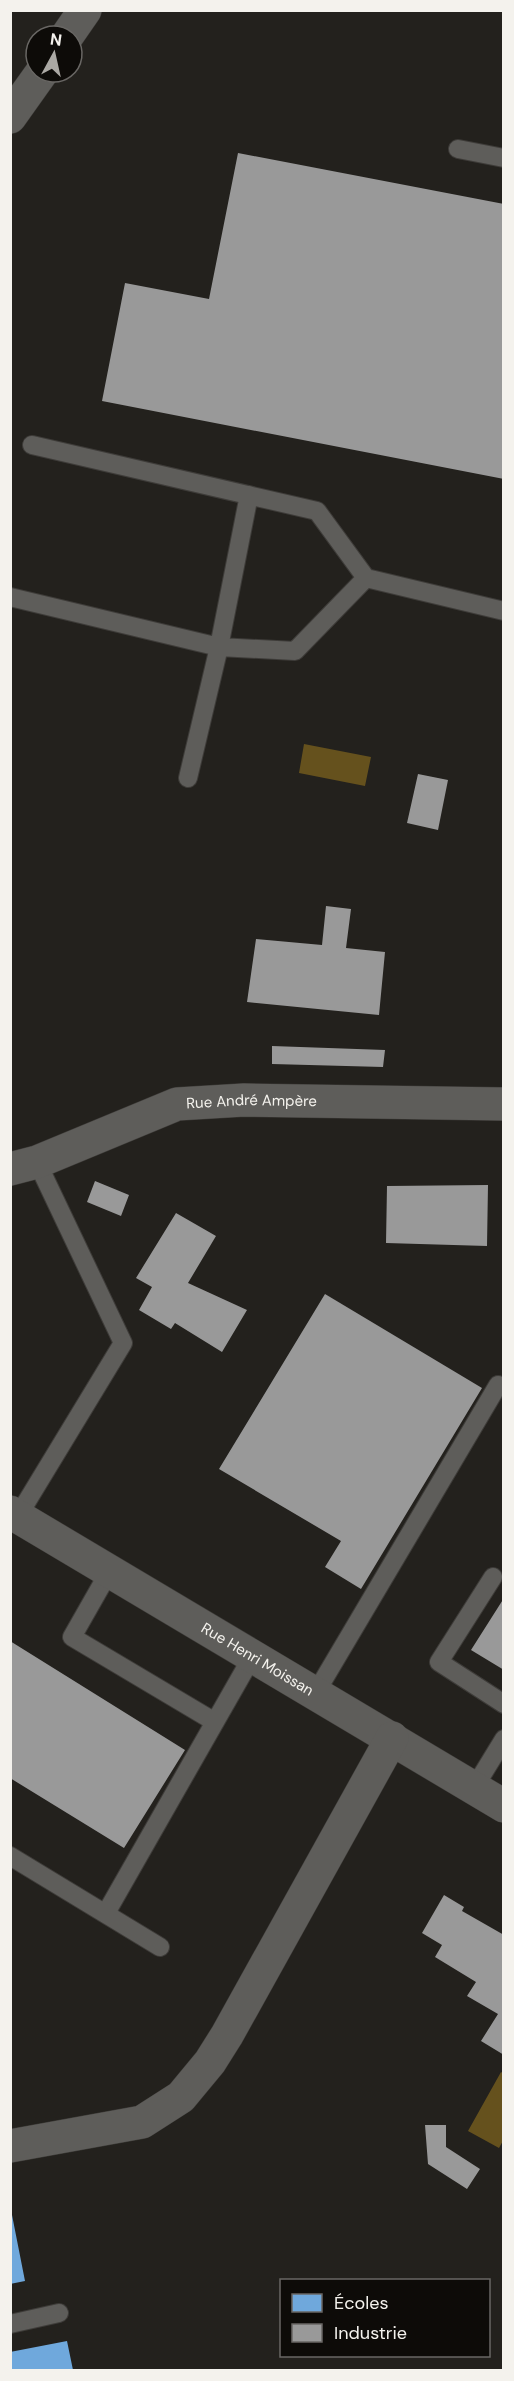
<svg xmlns="http://www.w3.org/2000/svg" width="514" height="2381" viewBox="0 0 514 2381" font-family="'DM Sans',sans-serif">
	<style>
		.water { fill: #65511d }
		.schools { fill: #6fa8dc }
		.industry { fill: #999 }
		.lines { fill: none; stroke-linecap: round; stroke-linejoin: round }
		.lane-casing { stroke: #3e3c39; stroke-width: 20 }
		.street-casing { stroke: #3e3c39; stroke-width: 34 }
		.secondary-casing { stroke: #3e3c39; stroke-width: 34 }
		.lane { stroke: #5e5d5a; stroke-width: 18 }
		.street { stroke: #5e5d5a; stroke-width: 33 }
		.secondary { stroke: #5e5d5a; stroke-width: 33 }
		.labels { text-anchor: middle; stroke-width: 6; stroke-linejoin: round; paint-order: stroke }
		.street-label { font-size: 15px; fill: #f4f2ed; stroke: #0d0b08 }
	</style>
	<rect width="100%" height="100%" fill="#23211d"/>
	<path class="water" d="M 304,744 L 371,757 L 365,786 L 299,773 Z
		M 501,2072 L 504,2074 L 504,2139 L 499,2148 L 468,2131 Z"/>
	<path class="schools" d="M 12,2215 L 25,2281 L 10,2284 L 10,2216 Z
		M 67,2341 L 73,2370 L 10,2370 L 10,2352 Z"/>
	<path class="industry" d="M 238,153 L 504,204 L 504,479 L 102,401 L 125,283 L 209,299 Z
		M 418,774 L 448,780 L 438,830 L 407,823 Z
		M 326,906 L 351,909 L 346,948 L 385,952 L 379,1015 L 247,1002 L 256,939 L 322,945 Z
		M 272,1046 L 385,1050 L 383,1067 L 272,1064 Z
		M 95,1181 L 129,1195 L 121,1216 L 87,1202 Z
		M 488,1185 L 487,1246 L 386,1243 L 387,1186 Z
		M 176,1213 L 216,1236 L 188,1283 L 247,1310 L 222,1352 L 175,1323 L 171,1329 L 139,1310 L 152,1287 L 136,1278 Z
		M 325,1294 L 482,1388 L 361,1589 L 325,1567 L 341,1541 L 219,1469 Z
		M 504,1598 L 504,1670 L 471,1650 Z
		M 10,1641 L 185,1750 L 124,1848 L 10,1778 Z
		M 444,1895 L 464,1907 L 462,1911 L 504,1935 L 504,2055 L 481,2041 L 498,2014 L 467,1996 L 476,1982 L 435,1957 L 442,1945 L 422,1933 Z
		M 425,2125 L 446,2125 L 446,2147 L 480,2169 L 467,2189 L 428,2164 Z"/>
	<g class="lines">
		<defs>
			<path id="lane" d="M 458,149 L 504,158
				M 32,445 L 317,511 L 366,578 L 504,611
				M 10,597 L 219,647 L 295,651 L 366,578
				M 188,778 L 219,647 L 249,495
				M 18,1516 L 123,1343 L 37,1162
				M 109,1572 L 72,1637 L 215,1722
				M 493,1577 L 439,1662 L 504,1704
				M 315,1694 L 498,1385
				M 474,1788 L 504,1739
				M 10,1856 L 160,1947
				M 106,1913 L 252,1657
				M 10,2324 L 59,2313"/>
			<g id="street">
				<path id="s1" d="M 10,1169 L 37,1162 L 177,1104 L 244,1100 L 504,1104"/>
				<path id="s2" d="M 10,1512 L 504,1806"/>
				<path d="M 10,2146 L 142,2122 L 181,2097 L 210,2062 L 227,2035 L 392,1738"/>
			</g>
			<path id="secondary" d="M 67,36 L 85,10
				M 10,117 L 42,72"/>
		</defs>
		<use href="#lane" class="lane-casing"/>
		<use href="#street" class="street-casing"/>
		<use href="#secondary" class="secondary-casing"/>
		<use href="#lane" class="lane"/>
		<use href="#street" class="street"/>
		<use href="#secondary" class="secondary"/>
	</g>
	<g class="labels">
		<g class="street-label">
			<text dy="5" stroke="none"><textPath href="#s1" startOffset="254">Rue André Ampère</textPath></text>
			<text dy="5" stroke="none"><textPath href="#s2" startOffset="288">Rue Henri Moissan</textPath></text>
		</g>
	</g>
	<rect width="514" height="2381" fill="none" stroke="#f4f2ed" stroke-width="24"/>
	<rect x="280" y="2279" width="210" height="78" fill="#0d0b08" stroke="#696764" stroke-width="1.5"/>
	<rect x="292" y="2294" width="30" height="18" fill="#6fa8dc" stroke="#696764" stroke-width="1.5"/>
	<text x="334" y="2309" font-size="18" fill="#f4f2ed">Écoles</text>
	<rect x="292" y="2324" width="30" height="18" fill="#999999" stroke="#696764" stroke-width="1.5"/>
	<text x="334" y="2339" font-size="18" fill="#f4f2ed">Industrie</text>
	<g transform="translate(54 54) rotate(8)"><circle r="28" fill="#0d0b08" stroke="#696764" stroke-width="1.5"/>
	<path d="M0-4.5L10 22L0 15L-10 22Z" fill="#aba9a4"/>
	<text y="-9" font-size="16" font-weight="bold" text-anchor="middle" fill="#f4f2ed">N</text>
	</g>
</svg>
